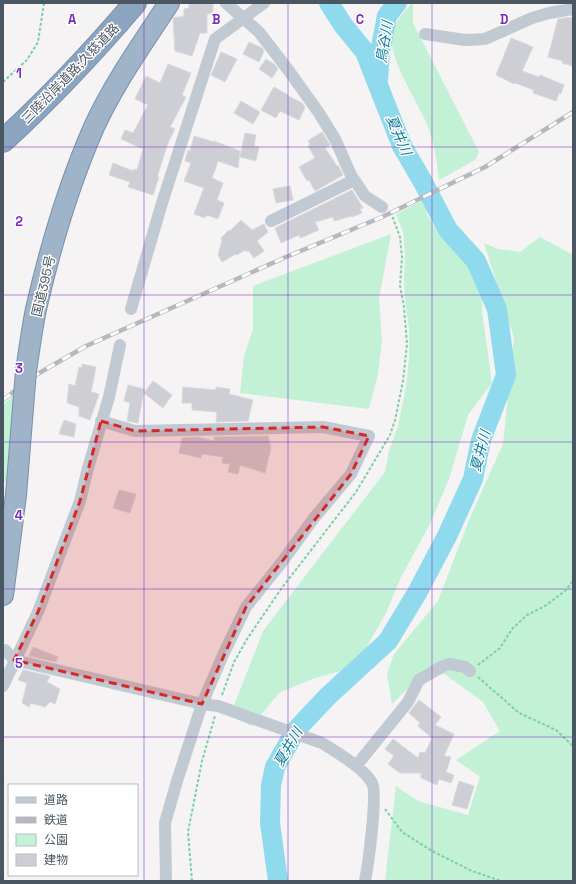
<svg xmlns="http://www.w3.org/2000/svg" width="576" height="884" viewBox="0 0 576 884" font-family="'Space Grotesk','Noto Sans JP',sans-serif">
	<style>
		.green { fill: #c3f1d5 }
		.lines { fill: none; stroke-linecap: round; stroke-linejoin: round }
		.river { stroke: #90daee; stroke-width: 20 }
		.building { fill: #cdcfd5; stroke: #d7d9de }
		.trunk-casing { stroke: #7690ad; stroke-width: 22 }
		.motorway-casing { stroke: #7690ad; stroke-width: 24 }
		.path { stroke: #7ad0a6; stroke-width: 2; stroke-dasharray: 3 2; stroke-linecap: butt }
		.minor { stroke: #c1cad2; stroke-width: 12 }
		.trunk { stroke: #9fb4c9; stroke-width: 20 }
		.motorway { stroke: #8ba5c1; stroke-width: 22 }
		.rail-casing { stroke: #b5b8bd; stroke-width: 4.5 }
		.rail { stroke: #fff; stroke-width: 3; stroke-dasharray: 9; stroke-linecap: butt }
		.trunk-bridge-casing { stroke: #7690ad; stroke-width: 22; stroke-linecap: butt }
		.trunk-bridge { stroke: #9fb4c9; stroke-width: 20 }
		.marked { fill: #d62828; fill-opacity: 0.2; stroke: #d62828; stroke-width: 3; stroke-dasharray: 8 5; stroke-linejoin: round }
		.grid { fill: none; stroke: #7b2cbf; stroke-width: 1; stroke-opacity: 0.55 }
		.labels { text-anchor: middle; stroke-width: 3; stroke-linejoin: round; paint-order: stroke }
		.street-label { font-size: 13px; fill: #4a5661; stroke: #fff }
		.water-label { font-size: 14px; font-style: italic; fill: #0c7c9b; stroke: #fff }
		.grid-label { font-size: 13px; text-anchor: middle; font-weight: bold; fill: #7b2cbf; stroke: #fff; stroke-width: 3; stroke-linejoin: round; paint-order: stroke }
	</style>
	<rect width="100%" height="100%" fill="#f5f3f3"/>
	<path class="green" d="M 412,3 L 413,3 L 413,23 L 479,152 L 475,160 L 439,180 C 437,161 434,142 427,124 C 417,101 389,60 392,37 C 393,23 403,13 412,3 Z
		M 425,199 L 427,215 L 435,227 L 467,259 L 483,289 L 482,311 L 492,383 L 468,415 L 449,479 L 430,524 L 401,577 L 386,613 L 357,664 L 344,670 L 315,678 L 279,693 L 252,726 L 230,716 L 263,631 L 385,472 L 389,451 L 398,426 L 406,387 L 409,358 L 409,329 L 405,299 L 404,279 L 405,254 L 403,232 L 396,214 Z
		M 391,234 L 379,298 L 382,340 L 378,374 L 369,409 L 240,393 L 244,356 L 253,329 L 253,286 Z
		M 540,237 L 573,255 L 573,881 L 385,881 L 396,786 L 418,801 L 468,815 L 480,777 L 456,760 L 500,731 L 483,702 L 446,675 L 428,669 L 392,704 L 387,674 L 394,654 L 438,601 L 469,520 L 503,444 L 514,338 L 484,243 L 498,249 L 520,252 Z
		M 14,395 L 6,481 L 3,482 L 3,405 Z"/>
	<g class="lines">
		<path class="river" d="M 378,80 L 380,52 L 387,16 L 397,3
			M 278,881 L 270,823 L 271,785 L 275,767 L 296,730 L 327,697 L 388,641 L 417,593 L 447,536 L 473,479 L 481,440 L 506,375 L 497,309 L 476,261 L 448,230 L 423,182 L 402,146 L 365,52 L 343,25 L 329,3"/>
	</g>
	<path class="building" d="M 189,3 L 213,3 L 213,14 L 207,14 L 207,33 L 200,33 L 192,56 L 175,51 L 173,18 L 184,16 L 184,9 L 189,8 Z
		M 573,17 L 573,66 L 562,63 L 563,61 L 548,57 L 558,19 Z
		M 511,38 L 533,47 L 522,71 L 539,77 L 540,75 L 564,85 L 561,94 L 559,93 L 556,101 L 533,93 L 534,90 L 515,83 L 514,84 L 496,75 Z
		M 249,42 L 262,48 L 264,51 L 259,62 L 243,54 Z
		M 221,52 L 237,59 L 225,82 L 211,75 Z
		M 266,59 L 274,64 L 278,69 L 272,78 L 259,69 Z
		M 168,64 L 191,73 L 182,95 L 186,97 L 170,127 L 175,129 L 168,143 L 157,177 L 159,177 L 153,195 L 128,187 L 130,182 L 109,175 L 113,163 L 133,171 L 134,169 L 137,170 L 143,149 L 121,139 L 125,130 L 133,133 L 148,105 L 135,99 L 146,76 L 160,83 Z
		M 274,87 L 288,95 L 288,96 L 302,103 L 305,107 L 299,120 L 280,111 L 276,118 L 261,110 Z
		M 241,101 L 260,112 L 253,124 L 234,113 Z
		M 322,132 L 330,145 L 325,148 L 337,166 L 338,165 L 343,175 L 315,191 L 309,180 L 307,181 L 299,167 L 315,158 L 308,146 L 310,144 L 308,141 Z
		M 245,133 L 256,135 L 254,146 L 259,147 L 256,161 L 240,157 Z
		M 194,136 L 214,142 L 214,141 L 240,151 L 238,168 L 218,161 L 212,178 L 223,183 L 217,200 L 224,203 L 218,219 L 207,215 L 205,218 L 194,214 L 204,188 L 184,181 L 191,163 L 185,161 L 188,150 L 190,151 Z
		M 290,186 L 293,200 L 276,203 L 273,189 Z
		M 352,190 L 363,208 L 360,209 L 362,213 L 352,217 L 352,216 L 334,221 L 333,217 L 315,222 L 319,230 L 305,236 L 300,238 L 299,235 L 281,243 L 275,228 Z
		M 241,220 L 252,230 L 264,224 L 268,232 L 257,241 L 264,251 L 254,258 L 248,250 L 247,252 L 245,250 L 237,255 L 236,254 L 222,262 L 218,255 L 222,240 L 221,238 L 229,230 L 230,231 Z
		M 82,364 L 96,367 L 91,392 L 99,394 L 90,420 L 79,416 L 79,407 L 67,403 L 69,384 L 75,386 L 79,367 L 82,368 Z
		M 153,381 L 172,395 L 163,408 L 144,393 Z
		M 128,385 L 144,389 L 138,423 L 127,421 L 130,403 L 124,401 Z
		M 183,387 L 216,390 L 216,387 L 230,389 L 229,394 L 253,400 L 248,421 L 216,422 L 217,412 L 192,410 L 192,403 L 182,403 Z
		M 64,420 L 76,424 L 74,437 L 59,434 Z
		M 268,436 L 271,448 L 265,473 L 240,465 L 238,474 L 228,472 L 230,464 L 222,463 L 223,457 L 202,454 L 201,458 L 179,453 L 182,438 L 197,437 L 214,441 L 214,437 Z
		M 119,490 L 136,494 L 130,513 L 113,508 Z
		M 33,647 L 58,657 L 56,662 L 29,656 Z
		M 23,670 L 50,676 L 47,682 L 60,689 L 55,704 L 50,702 L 45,707 L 31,703 L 29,707 L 22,703 L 27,683 L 18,680 Z
		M 419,700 L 441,717 L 435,725 L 454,734 L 444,756 L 451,757 L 446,772 L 454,775 L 451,783 L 439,779 L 437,785 L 421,778 L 421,773 L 400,773 L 388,764 L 394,756 L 385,749 L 393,739 L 418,758 L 420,752 L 425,753 L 432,738 L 418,726 L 420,723 L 409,713 Z
		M 459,781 L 474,786 L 467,809 L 452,805 Z"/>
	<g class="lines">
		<defs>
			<path id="trunk" d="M 26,371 C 29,351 32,329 36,309 C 50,248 69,184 94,127 C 114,83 143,43 169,3
				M 3,595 L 16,495 L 24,395"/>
			<path id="motorway" d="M 3,141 C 50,98 94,51 135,3"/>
		</defs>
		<use href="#trunk" class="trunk-casing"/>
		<use href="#motorway" class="motorway-casing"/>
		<path class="path" d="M 3,82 L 27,60 L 38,42 L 44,3
			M 478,665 L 500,648 L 512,629 L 527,615 L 545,606 L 565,591 L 573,581
			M 478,677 L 519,713 L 556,730 L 573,746
			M 222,695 L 234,662 L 247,639 L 281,589 L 356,492 L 390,435 L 395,420 L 403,381 L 407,344 L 404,307 L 400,286 L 402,257 L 400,237 L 391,213
			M 385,809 L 402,832 L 432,851 L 472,871 L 501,881
			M 192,881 L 188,832 L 202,761 L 215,716"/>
		<path class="minor" d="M 226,3 L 259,32 L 289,71 L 319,113 L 335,139 L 351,175 L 365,196 L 382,207
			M 425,34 L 465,40 L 485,39 L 532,18 L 549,13 L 573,9
			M 271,221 L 354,180
			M 131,309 L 162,203 L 215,39 L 264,3
			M 101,421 L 135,431 L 323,427 L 369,436 L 351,474 L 314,518 L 282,562 L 246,607 L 223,655 L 202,704 L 177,781 L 165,823 L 166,881
			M 5,650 L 14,660 L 202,704 L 218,706 L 322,743 C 336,752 364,768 372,783 C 378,793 368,866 365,881
			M 3,686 L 38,612 L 80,501 L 88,468 L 109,397 L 120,345
			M 356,766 L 408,702 L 419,680 L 443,666 L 450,664 L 465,667 L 470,671"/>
		<use href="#trunk" class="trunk"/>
		<use href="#motorway" class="motorway"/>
		<defs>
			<path id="rail" d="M 3,400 L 34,376 L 86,346 L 286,257 L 382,217 L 485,167 L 573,112"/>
		</defs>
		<use href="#rail" class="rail-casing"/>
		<use href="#rail" class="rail"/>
		<defs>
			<path id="trunk-bridge" d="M 24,395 L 26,371"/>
		</defs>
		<use href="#trunk-bridge" class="trunk-bridge-casing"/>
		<use href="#trunk-bridge" class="trunk-bridge"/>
	</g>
	<path class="marked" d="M 101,421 L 135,431 L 323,427 L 369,436 L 351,474 L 246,607 L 202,704 L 14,660 L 38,612 L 80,501 Z"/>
	<path class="grid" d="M 144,3 L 144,881M 288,3 L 288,881M 432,3 L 432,881M 3,147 L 573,147M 3,295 L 573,295M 3,442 L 573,442M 3,589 L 573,589M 3,737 L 573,737"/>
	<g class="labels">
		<g class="street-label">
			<text transform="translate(70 73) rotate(-46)" y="5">三陸沿岸道路;久慈道路</text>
			<text transform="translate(43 286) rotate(-77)" y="5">国道395号</text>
		</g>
		<g class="water-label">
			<text transform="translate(384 42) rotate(-81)" y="5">鳥谷川</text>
			<text transform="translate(399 135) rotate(66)" y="5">夏井川</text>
			<text transform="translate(480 451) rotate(-75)" y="5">夏井川</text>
			<text transform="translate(288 747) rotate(-60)" y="5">夏井川</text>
		</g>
	</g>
	<g class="grid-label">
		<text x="72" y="24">A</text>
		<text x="216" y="24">B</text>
		<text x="360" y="24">C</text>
		<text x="504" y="24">D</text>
		<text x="19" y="78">1</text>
		<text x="19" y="226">2</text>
		<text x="19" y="373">3</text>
		<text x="19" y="520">4</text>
		<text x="19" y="668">5</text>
	</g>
	<rect width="576" height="884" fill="none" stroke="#4a5661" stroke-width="8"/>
	<rect x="8" y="784" width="130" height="92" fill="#ffffff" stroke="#b7bbc0"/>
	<rect x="16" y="797" width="20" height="6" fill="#c1cad2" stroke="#b7bbc0"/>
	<text x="44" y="804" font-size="12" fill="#4a5661">道路</text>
	<rect x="16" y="817" width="20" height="6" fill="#b5b8bd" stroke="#b7bbc0"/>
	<text x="44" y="824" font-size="12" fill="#4a5661">鉄道</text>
	<rect x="16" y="834" width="20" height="12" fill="#c3f1d5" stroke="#b7bbc0"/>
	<text x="44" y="844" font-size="12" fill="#4a5661">公園</text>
	<rect x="16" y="854" width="20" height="12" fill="#cdcfd5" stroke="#b7bbc0"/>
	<text x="44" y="864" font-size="12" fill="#4a5661">建物</text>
</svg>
